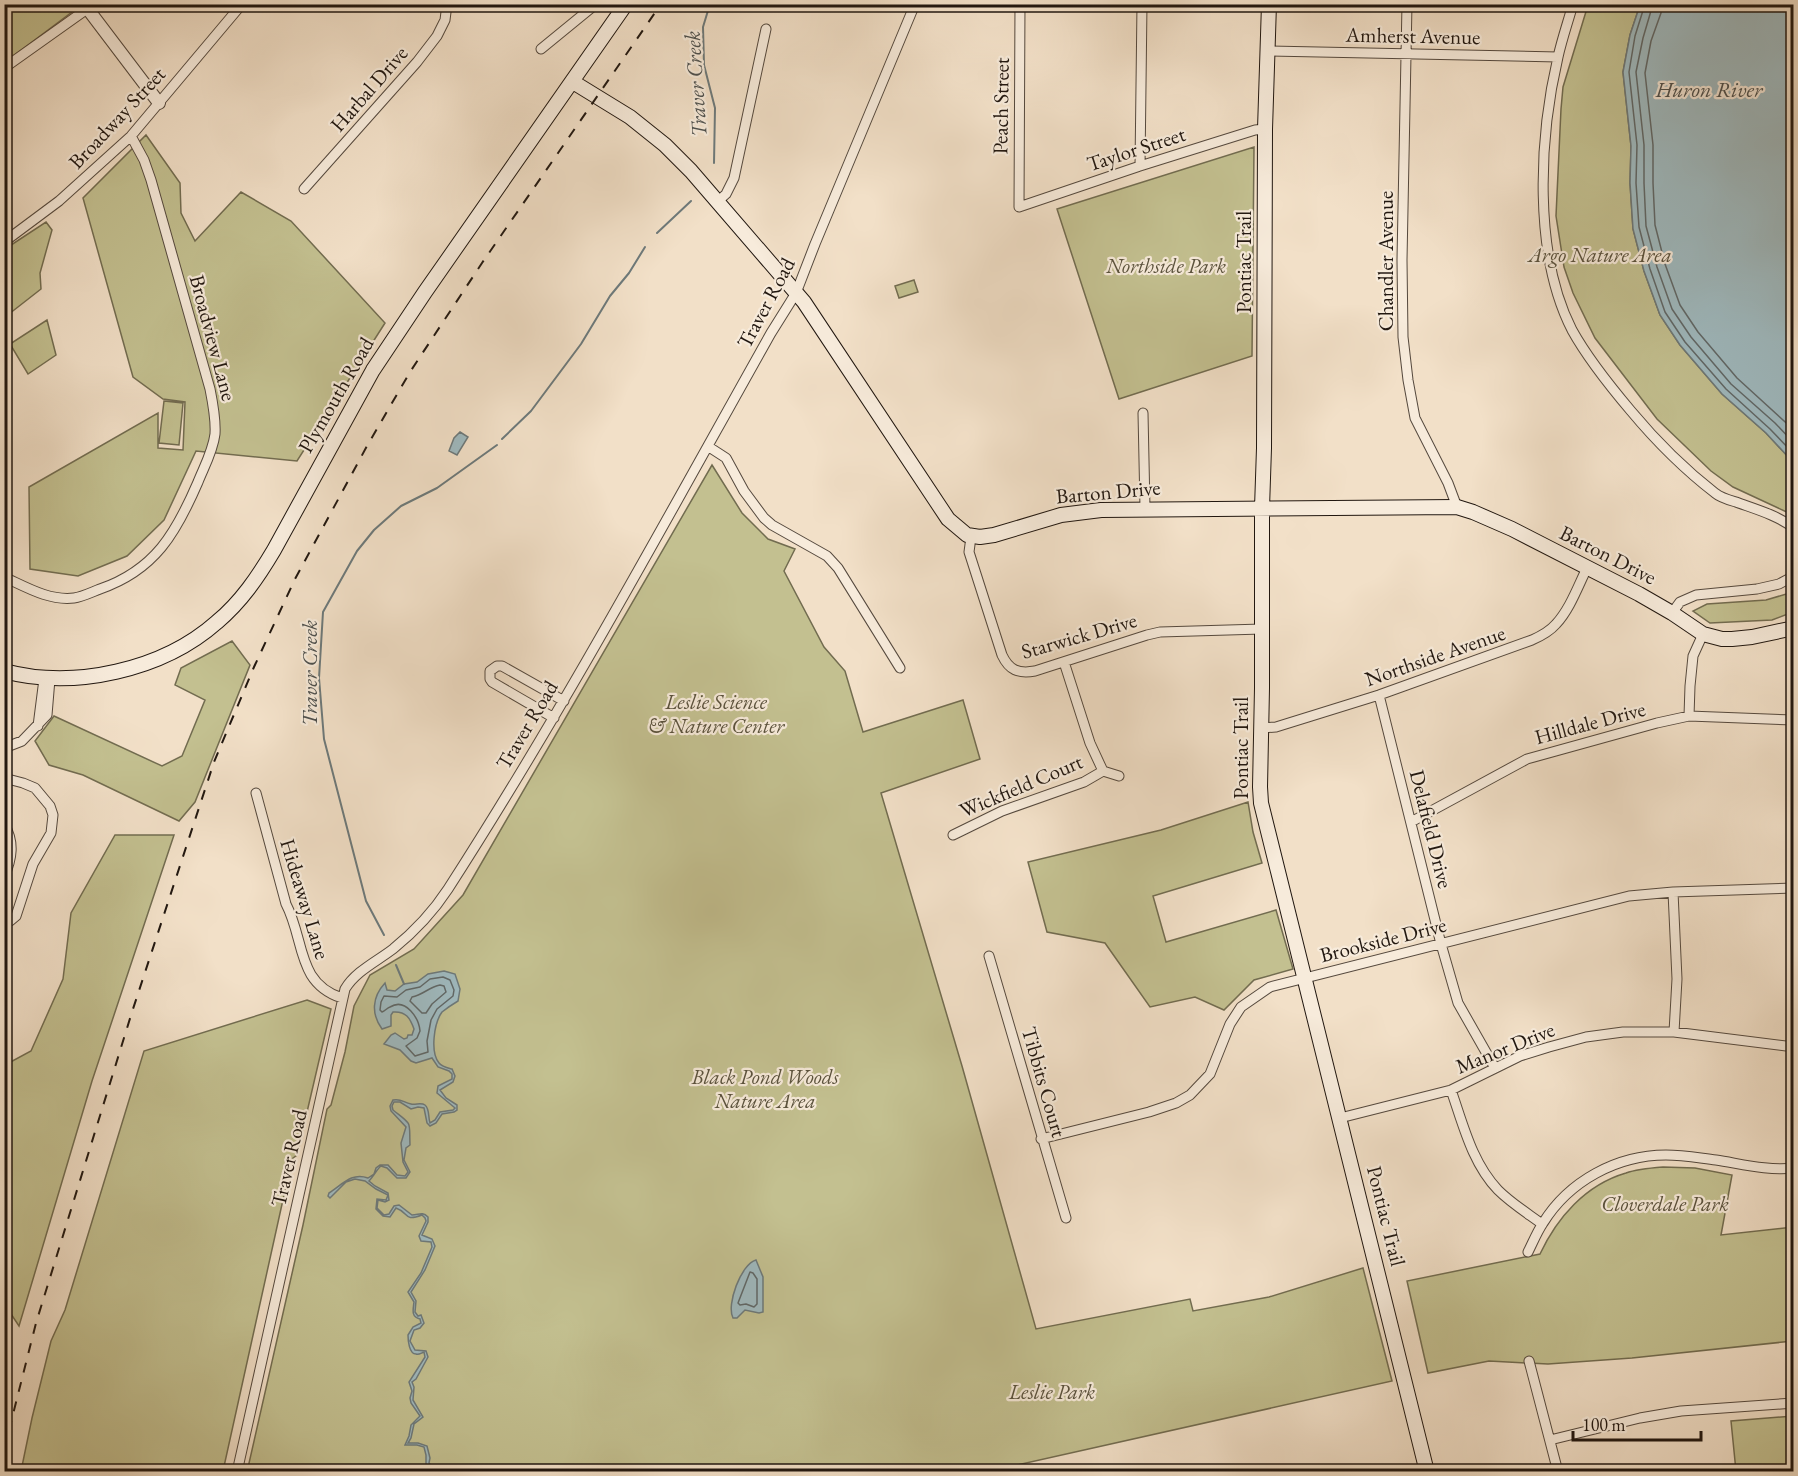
<svg xmlns="http://www.w3.org/2000/svg" width="1798" height="1476" viewBox="0 0 1798 1476" font-family="'EB Garamond',serif">
	<style>
		.green { fill: #c3c090; stroke: #726c50; stroke-width: 1.5 }
		.water { fill: #9fbac0; stroke: #6d797a; stroke-width: 1.5 }
		.lines { fill: none; stroke-linecap: round; stroke-linejoin: round }
		.shore { stroke: #606868; stroke-width: 1.5 }
		.stream { stroke: #6d797a; stroke-width: 2 }
		.minor-casing { stroke: #55493e; stroke-width: 11 }
		.tertiary-casing { stroke: #55493e; stroke-width: 14 }
		.secondary-casing { stroke: #211710; stroke-width: 16 }
		.minor { stroke: #f7ebdb; stroke-width: 9 }
		.tertiary { stroke: #f7ebdb; stroke-width: 12 }
		.secondary { stroke: #f7ebdb; stroke-width: 14 }
		.rail { stroke: #211710; stroke-width: 2; stroke-dasharray: 10 10; stroke-linecap: butt }
		.labels { text-anchor: middle; stroke-width: 4.5; stroke-linejoin: round; paint-order: stroke }
		.street-label { font-size: 21px; fill: #211710; stroke: #f7ebdb }
		.park-label { font-size: 21px; font-style: italic; fill: #5a523d; stroke: #f7ebdb }
		.water-label { font-size: 22px; font-style: italic; fill: #4d504e; stroke: #f7ebdb }
	</style>
	<rect width="100%" height="100%" fill="#f2e0c8"/>
	<filter id="stains"><feTurbulence type="fractalNoise" baseFrequency=".00333" numOctaves="4"/><feColorMatrix values="0 0 0 0 .2 0 0 0 0 .09 0 0 0 0 .02 0 0 0 .5 -.17"/></filter>
	<radialGradient id="worn" r=".72"><stop offset=".6" stop-color="#630" stop-opacity="0"/><stop offset="1" stop-color="#630" stop-opacity=".3"/></radialGradient>
	<path class="green" d="M 4,5 L 72,5 L 76,9 L 12,57 L 5,47 Z
		M 1588,5 L 1640,5 L 1630,35 L 1623,72 L 1631,146 L 1630,183 L 1633,229 L 1644,271 L 1660,315 L 1680,345 L 1722,394 L 1766,433 L 1793,462 L 1793,515 L 1733,487 L 1711,471 L 1657,419 L 1595,338 L 1573,293 L 1564,267 L 1556,216 L 1561,109 L 1563,87 Z
		M 146,135 L 180,183 L 181,213 L 195,241 L 241,192 L 291,221 L 385,323 L 297,461 L 196,451 L 164,520 L 127,556 L 78,576 L 30,569 L 29,487 L 158,413 L 158,448 L 183,450 L 185,402 L 163,399 L 133,377 L 83,198 Z
		M 1254,147 L 1252,356 L 1119,399 L 1057,209 Z
		M 46,222 L 52,230 L 40,273 L 41,289 L 9,314 L 5,308 L 5,249 Z
		M 914,280 L 918,292 L 899,298 L 895,286 Z
		M 47,320 L 56,355 L 28,374 L 10,344 Z
		M 164,401 L 183,403 L 179,445 L 159,443 Z
		M 712,465 L 742,513 L 768,539 L 795,549 L 784,571 L 824,647 L 845,671 L 863,732 L 963,700 L 980,759 L 881,793 L 962,1066 L 1036,1329 L 1190,1299 L 1193,1311 L 1269,1297 L 1363,1268 L 1392,1381 L 990,1471 L 247,1472 L 303,1225 L 327,1109 L 331,1105 L 345,1052 L 354,1006 L 370,975 L 414,949 L 463,895 Z
		M 1793,592 L 1793,612 L 1772,620 L 1710,623 L 1693,611 L 1707,604 L 1766,600 Z
		M 232,641 L 250,665 L 195,802 L 179,821 L 83,775 L 49,765 L 35,741 L 54,716 L 162,766 L 182,756 L 205,700 L 175,685 L 181,668 Z
		M 1248,802 L 1253,832 L 1262,863 L 1153,896 L 1166,942 L 1276,910 L 1293,969 L 1254,980 L 1224,1010 L 1195,997 L 1150,1007 L 1105,943 L 1047,932 L 1028,862 L 1161,830 Z
		M 115,835 L 174,835 L 92,1081 L 19,1326 L 5,1305 L 5,1065 L 31,1051 L 63,979 L 71,913 Z
		M 307,1000 L 331,1009 L 297,1155 L 292,1159 L 223,1471 L 21,1471 L 32,1418 L 51,1341 L 65,1310 L 144,1051 Z
		M 1663,1167 L 1695,1168 L 1732,1175 L 1721,1235 L 1793,1227 L 1793,1341 L 1632,1358 L 1548,1364 L 1489,1361 L 1428,1373 L 1407,1281 L 1540,1254 C 1557,1218 1585,1185 1626,1173 C 1637,1169 1650,1168 1663,1167 Z
		M 1793,1416 L 1793,1471 L 1736,1471 L 1731,1421 Z"/>
	<path class="water" d="M 1640,5 L 1793,5 L 1793,462 L 1766,433 L 1722,394 L 1680,345 L 1660,315 L 1644,271 L 1633,229 L 1630,183 L 1631,146 L 1623,72 L 1630,35 Z
		M 460,432 L 468,437 L 457,455 L 449,451 L 454,438 Z
		M 444,971 L 455,974 L 460,989 L 458,1001 C 453,1004 447,1008 442,1012 C 434,1023 430,1052 439,1063 C 442,1067 448,1068 452,1069 L 455,1076 L 453,1082 L 440,1090 L 446,1098 L 457,1105 L 457,1110 L 454,1112 L 442,1114 L 436,1123 L 430,1126 L 427,1123 L 424,1108 L 418,1107 L 411,1109 L 400,1102 L 394,1102 L 392,1106 L 393,1110 C 413,1126 409,1120 410,1145 L 406,1148 L 404,1160 L 410,1172 L 406,1178 L 397,1178 L 387,1168 L 381,1166 C 377,1169 374,1176 369,1181 L 375,1186 L 388,1193 L 389,1200 L 385,1202 L 378,1200 L 377,1208 L 384,1215 L 389,1214 L 394,1206 L 399,1205 L 412,1215 C 419,1215 422,1211 428,1217 L 428,1222 L 422,1235 L 432,1239 L 435,1246 L 425,1270 L 411,1292 L 416,1301 L 415,1312 L 418,1316 L 421,1315 L 424,1323 L 420,1328 L 414,1330 L 410,1341 L 415,1350 L 426,1351 L 428,1357 L 416,1379 L 412,1382 L 414,1387 L 413,1400 L 423,1417 L 414,1424 L 411,1438 L 408,1443 L 418,1443 L 427,1446 L 430,1458 L 429,1463 L 436,1471 L 433,1471 L 426,1467 L 426,1455 L 424,1447 L 417,1445 L 405,1445 L 409,1436 L 411,1425 L 420,1416 L 411,1403 L 410,1398 L 412,1391 L 409,1382 L 425,1357 L 424,1352 C 421,1353 419,1355 416,1354 C 409,1354 408,1340 408,1335 L 413,1327 L 421,1323 L 420,1319 C 411,1317 413,1310 414,1302 L 408,1292 L 421,1273 L 432,1247 L 431,1242 L 421,1241 L 419,1236 L 426,1221 L 425,1218 L 422,1215 C 403,1222 410,1213 396,1208 L 390,1217 L 383,1216 L 376,1209 L 377,1199 L 386,1200 L 388,1195 L 376,1189 L 365,1181 L 355,1179 L 346,1182 L 330,1198 L 328,1196 L 329,1193 C 342,1185 351,1172 368,1178 L 374,1174 L 376,1168 L 380,1165 L 388,1165 L 397,1175 L 405,1176 L 408,1172 L 403,1162 L 401,1143 L 406,1127 L 391,1111 L 390,1106 L 393,1100 C 401,1098 404,1103 411,1104 C 416,1105 421,1102 425,1105 C 430,1109 428,1118 430,1123 L 435,1120 L 440,1112 L 453,1110 L 455,1108 L 437,1093 L 438,1086 L 452,1079 L 452,1074 L 449,1071 L 438,1067 L 432,1058 L 416,1063 L 411,1061 L 400,1050 L 384,1044 L 391,1035 L 395,1033 L 404,1039 L 407,1038 L 408,1035 L 412,1035 L 414,1029 C 410,1018 406,1011 393,1012 L 391,1015 L 391,1026 L 382,1029 C 371,1014 372,997 385,983 L 387,990 L 395,991 L 404,984 L 417,982 L 428,974 Z
		M 756,1260 L 763,1277 L 763,1312 L 759,1313 L 745,1310 L 737,1318 L 733,1318 C 726,1305 741,1264 756,1260 Z"/>
	<g class="lines">
		<path class="shore" d="M 1645,4 L 1635,36 L 1629,72 L 1637,145 L 1636,183 L 1639,227 L 1650,269 L 1665,312 L 1685,342 L 1726,389 L 1770,429 L 1794,454
			M 1653,4 L 1643,38 L 1636,72 L 1644,145 L 1644,183 L 1646,226 L 1657,267 L 1672,309 L 1691,337 L 1731,384 L 1775,423 L 1794,443
			M 1662,4 L 1661,13 L 1651,41 L 1645,73 L 1653,145 L 1653,183 L 1655,225 L 1665,264 L 1680,305 L 1698,332 L 1737,378 L 1794,430
			M 443,977 L 450,980 L 454,990 L 453,996 L 437,1009 L 431,1020 L 427,1041 L 428,1052 L 415,1056 L 406,1046 L 417,1038 L 420,1031 C 419,1019 406,997 390,1007 C 387,1008 385,1011 382,1012 L 380,1010 L 381,1002 L 384,996 L 397,997 L 406,990 L 420,987 L 430,979 Z
			M 440,985 L 444,986 L 446,992 L 432,1004 L 426,1013 L 422,1013 L 410,1001 L 412,997 C 423,995 429,987 440,985 Z
			M 750,1272 L 753,1273 L 757,1279 L 757,1304 L 754,1307 L 746,1304 L 740,1305 L 738,1303 Z"/>
		<path class="stream" d="M 710,4 L 703,27 L 704,65 L 715,108 L 714,163
			M 657,233 L 691,201
			M 502,439 L 531,411 L 581,344 L 610,296 L 629,273 L 645,247
			M 384,935 L 366,901 L 324,739 L 319,678 L 323,612 L 357,551 L 374,530 L 401,506 L 437,488 L 497,445
			M 396,965 L 404,984"/>
		<defs>
			<path id="minor" d="M 1020,4 L 1019,207 L 1140,166 L 1255,130 L 1265,129
				M 1407,4 L 1402,260 L 1403,337 L 1408,380 L 1415,418 L 1448,483 L 1457,507
				M 1573,4 C 1568,22 1562,39 1558,57 C 1539,138 1533,254 1572,330 C 1588,359 1609,385 1631,411 C 1656,441 1684,469 1715,493 C 1721,498 1729,500 1736,502 C 1755,509 1777,515 1794,528
				M 541,49 L 596,4
				M 1269,51 L 1558,57
				M 4,68 L 87,9
				M 1140,166 L 1142,4
				M 304,189 L 417,62 L 437,36 L 445,20 L 447,4
				M 717,202 L 726,194 L 734,178 L 766,29
				M 4,242 L 59,201 L 131,136 L 242,4
				M 1143,413 L 1145,508
				M 709,447 L 726,458 L 744,491 L 764,518 L 772,525 L 827,556 L 838,568 L 900,668
				M 971,537 L 969,552 L 1002,655 C 1009,670 1018,674 1035,671 L 1147,635 L 1160,632 L 1262,629
				M 4,577 C 26,587 49,601 74,598 C 82,597 92,592 100,589 C 155,570 176,533 198,482 C 204,467 213,451 215,434 C 216,419 213,404 210,389 L 151,180 L 144,160 L 131,136
				M 1672,613 L 1680,602 L 1696,595 L 1757,589 L 1779,584 L 1794,576
				M 1379,695 L 1441,944 L 1458,1003 L 1495,1068
				M 1689,716 L 1690,686 L 1693,656 L 1703,634
				M 554,718 L 492,682 L 490,679 L 490,671 L 497,666 L 502,666 L 564,701
				M 38,726 L 44,679
				M 1260,728 L 1276,727 L 1379,695 L 1532,640 C 1541,636 1550,631 1556,624 C 1570,609 1578,586 1587,568
				M 4,748 L 22,741 L 47,715 L 50,679
				M 1103,771 L 1119,776
				M 4,778 L 23,783 L 35,788 L 50,806 L 53,815 L 51,833 L 33,864 L 16,916 L 10,921 L 4,923
				M 256,793 L 286,904 C 305,940 296,983 342,998
				M 1411,822 L 1527,759 L 1657,723 L 1689,716 L 1794,720
				M 4,824 C 15,842 12,859 4,877
				M 953,835 L 1002,811 L 1084,782 L 1103,771 L 1090,743 L 1064,662
				M 1673,892 L 1677,979 L 1674,1032
				M 989,956 L 1066,1218
				M 1451,1090 C 1463,1124 1472,1163 1498,1190 C 1511,1203 1527,1213 1542,1224
				M 1340,1118 L 1451,1090 L 1520,1056 L 1549,1047 L 1586,1037 L 1623,1032 L 1674,1032 L 1794,1047
				M 1041,1139 L 1149,1112 L 1176,1103 L 1190,1095 L 1210,1074 L 1230,1024 L 1241,1007 L 1270,987 L 1629,896 L 1673,892 L 1794,888
				M 1528,1252 C 1533,1242 1537,1232 1543,1223 C 1569,1181 1617,1155 1666,1155 C 1683,1155 1699,1158 1716,1160 C 1742,1164 1768,1171 1794,1168
				M 1529,1361 L 1558,1472
				M 1550,1440 L 1640,1418 L 1681,1411 L 1794,1403
				M 237,1472 L 345,989 C 356,971 376,962 393,949 C 414,932 433,912 448,889 C 564,709 666,520 771,333 L 796,293 L 815,244 L 915,4"/>
			<path id="tertiary" d="M 84,4 L 159,103"/>
			<path id="secondary" d="M 1269,4 L 1265,129 L 1264,448 L 1262,508 L 1262,688 L 1260,787 L 1261,803 L 1427,1472
				M 573,82 L 630,117 L 665,145 L 691,171 L 804,302 L 948,519 L 967,535 L 980,537 L 994,535 L 1061,515 L 1101,510 L 1457,507 L 1473,512 L 1512,529 L 1639,594 L 1672,613 L 1703,634 L 1722,639 L 1732,639 L 1752,637 L 1794,628
				M 4,671 C 74,690 163,670 217,622 C 241,602 258,577 274,550 L 373,370 L 425,292 L 626,4"/>
		</defs>
		<use href="#minor" class="minor-casing"/>
		<use href="#tertiary" class="tertiary-casing"/>
		<use href="#secondary" class="secondary-casing"/>
		<use href="#minor" class="minor"/>
		<use href="#tertiary" class="tertiary"/>
		<use href="#secondary" class="secondary"/>
		<path class="rail" d="M 4,1450 L 36,1323 L 132,1012 L 214,762 L 254,667 L 295,579 L 367,446 L 410,372 L 482,263 L 661,4"/>
	</g>
	<g class="labels">
		<g class="street-label">
			<text transform="translate(1413 36) rotate(1)" y="7">Amherst Avenue</text>
			<text transform="translate(369 89) rotate(-49)" y="7">Harbal Drive</text>
			<text transform="translate(1001 106) rotate(-89)" y="7">Peach Street</text>
			<text transform="translate(117 118) rotate(-47)" y="7">Broadway Street</text>
			<text transform="translate(1136 149) rotate(-18)" y="7">Taylor Street</text>
			<text transform="translate(1386 261) rotate(-90)" y="7">Chandler Avenue</text>
			<text transform="translate(1244 262) rotate(-90)" y="7">Pontiac Trail</text>
			<text transform="translate(766 303) rotate(-62)" y="7">Traver Road</text>
			<text transform="translate(213 338) rotate(75)" y="7">Broadview Lane</text>
			<text transform="translate(336 395) rotate(-60)" y="7">Plymouth Road</text>
			<text transform="translate(1108 492) rotate(-5)" y="7">Barton Drive</text>
			<text transform="translate(1608 555) rotate(27)" y="7">Barton Drive</text>
			<text transform="translate(1079 636) rotate(-16)" y="7">Starwick Drive</text>
			<text transform="translate(1435 656) rotate(-19)" y="7">Northside Avenue</text>
			<text transform="translate(1590 723) rotate(-15)" y="7">Hilldale Drive</text>
			<text transform="translate(527 725) rotate(-59)" y="7">Traver Road</text>
			<text transform="translate(1241 748) rotate(-90)" y="7">Pontiac Trail</text>
			<text transform="translate(1021 786) rotate(-23)" y="7">Wickfield Court</text>
			<text transform="translate(1431 829) rotate(76)" y="7">Delafield Drive</text>
			<text transform="translate(305 899) rotate(73)" y="7">Hideaway Lane</text>
			<text transform="translate(1383 940) rotate(-14)" y="7">Brookside Drive</text>
			<text transform="translate(1505 1048) rotate(-22)" y="7">Manor Drive</text>
			<text transform="translate(1044 1082) rotate(74)" y="7">Tibbits Court</text>
			<text transform="translate(289 1158) rotate(-77)" y="7">Traver Road</text>
			<text transform="translate(1386 1216) rotate(76)" y="7">Pontiac Trail</text>
		</g>
		<g class="park-label">
			<text x="1600" y="262">Argo Nature Area</text>
			<text x="1166" y="273">Northside Park</text>
			<text x="716" y="709">Leslie Science<tspan x="716" dy="24">&amp; Nature Center</tspan></text>
			<text x="765" y="1084">Black Pond Woods<tspan x="765" dy="24">Nature Area</tspan></text>
			<text x="1665" y="1211">Cloverdale Park</text>
			<text x="1052" y="1399">Leslie Park</text>
		</g>
		<g class="water-label">
			<text transform="translate(695 84) rotate(-94)" y="8">Traver Creek</text>
			<text x="1709" y="97">Huron River</text>
			<text transform="translate(309 673) rotate(-90)" y="8">Traver Creek</text>
		</g>
	</g>
	<rect width="1798" height="1476" fill="none" stroke="#f2e0c8" stroke-width="24"/>
	<rect x="6" y="6" width="1786" height="1464" fill="none" stroke="#211710" stroke-width="3"/>
	<rect x="12" y="12" width="1774" height="1452" fill="none" stroke="#211710" stroke-width="1.5"/>
	<path d="M1573 1431v9h128v-9" fill="none" stroke="#211710" stroke-width="3"/>
	<text x="1582" y="1431" font-size="18" fill="#211710" stroke="#f7ebdb" stroke-width="4.5" paint-order="stroke">100 m</text>
	<rect width="100%" height="100%" filter="url(#stains)"/>
	<rect width="100%" height="100%" fill="url(#worn)"/>
</svg>
